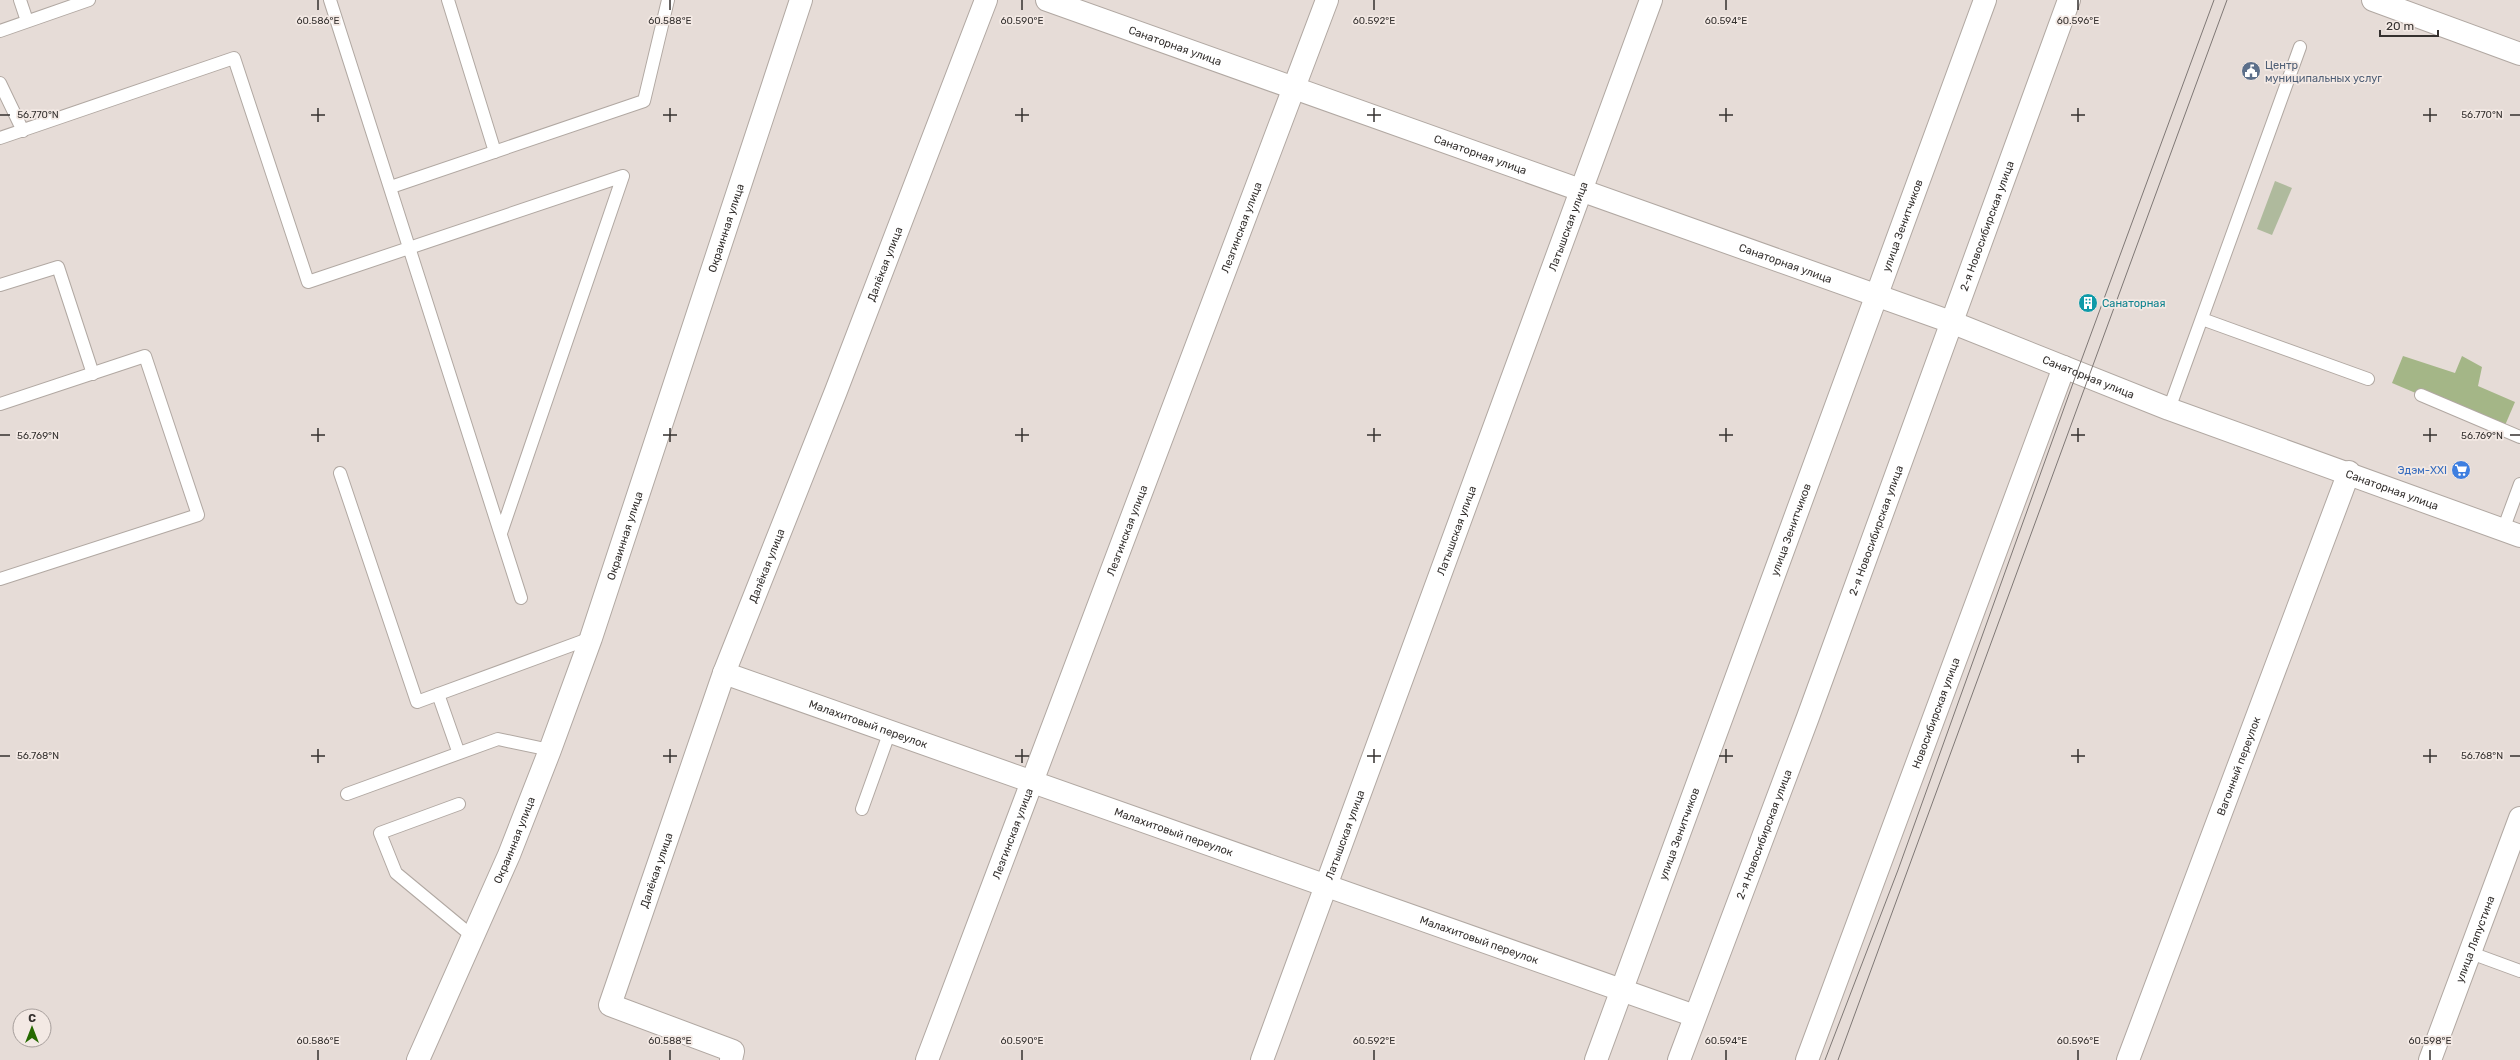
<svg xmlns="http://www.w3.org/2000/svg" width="2520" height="1060" viewBox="0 0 2520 1060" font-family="Rubik,sans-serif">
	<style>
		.green { fill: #afba9d }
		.forest { fill: #a4b687 }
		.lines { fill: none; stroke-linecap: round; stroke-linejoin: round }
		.service-casing { stroke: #b1a8a2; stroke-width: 14 }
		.minor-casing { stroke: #b1a8a2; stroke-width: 24 }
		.tertiary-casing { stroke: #b1a8a2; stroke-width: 24 }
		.primary-casing { stroke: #b1a8a2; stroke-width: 24 }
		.service { stroke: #fff; stroke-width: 12 }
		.minor { stroke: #fff; stroke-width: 22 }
		.tertiary { stroke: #fff; stroke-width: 22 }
		.primary { stroke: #fff; stroke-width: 22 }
		.tram { stroke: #7f7875; stroke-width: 1 }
		.ticks { fill: none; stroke: #35312f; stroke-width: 1.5 }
		.labels { text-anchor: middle; stroke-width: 3.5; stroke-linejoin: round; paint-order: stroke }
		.street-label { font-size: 11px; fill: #35312f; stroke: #f3e9e4 }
		.service-label { font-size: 11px; fill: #4e5e75; stroke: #f3e9e4; text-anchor: start }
		.culture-label { font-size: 11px; fill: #0d838f; stroke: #f3e9e4; text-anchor: start }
		.shop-label { font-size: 11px; fill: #366cbe; stroke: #f3e9e4; text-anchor: end }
		.ticks-label { font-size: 10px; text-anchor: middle; fill: #35312f; stroke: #f3e9e4; stroke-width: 3.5; stroke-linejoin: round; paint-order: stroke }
	</style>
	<rect width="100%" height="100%" fill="#e6dcd7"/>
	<path class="green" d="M 2275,181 L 2292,188 L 2272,235 L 2257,229 Z"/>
	<path class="forest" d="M 2403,356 L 2455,373 L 2462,356 L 2482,367 L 2478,386 L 2515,402 L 2503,430 L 2392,383 Z"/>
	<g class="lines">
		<defs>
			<path id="service" d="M 20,0 L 27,21
				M 330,0 L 521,598
				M 448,0 L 495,152
				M 0,31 L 89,0
				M 0,83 L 23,131
				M 0,138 L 234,58 L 308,282 L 623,176
				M 391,187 L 644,101 L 668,0
				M 0,285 L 58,267 L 93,374
				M 2202,319 L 2368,379
				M 2421,395 L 2520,437
				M 0,404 L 145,356 L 198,515 L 0,579
				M 2169,409 L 2300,47
				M 340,473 L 417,702 L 591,638
				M 2503,530 L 2520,484
				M 501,533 L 623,176
				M 438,694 L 458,751
				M 347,794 L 498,739 L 550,750
				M 459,804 L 380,833 L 396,873 L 472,936
				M 862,809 L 890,731
				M 2471,953 L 2520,971"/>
			<g id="minor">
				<path id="s1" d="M 1047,0 L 1951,322"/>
				<path d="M 2373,0 L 2520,54"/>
				<path id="s2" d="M 724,673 L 1695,1016"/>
				<path id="s3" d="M 418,1060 L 509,855 L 550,750 L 591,638 L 801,0"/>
				<path id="s4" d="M 731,1060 L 733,1051 L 610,1005 L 724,673 L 836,391 L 986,0"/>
				<path id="s5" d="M 927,1060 L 1327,0"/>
				<path id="s6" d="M 1262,1060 L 1651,0"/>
				<path id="s7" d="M 1596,1060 L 1985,0"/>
				<path id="s8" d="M 1807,1060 L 2064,367"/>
				<path id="s9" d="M 2128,1060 L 2349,472"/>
				<path id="s10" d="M 2430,1060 L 2520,818"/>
			</g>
			<g id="tertiary">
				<path id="s11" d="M 1951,322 L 2169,409 L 2520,536"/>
			</g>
			<g id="primary">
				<path id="s12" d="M 1679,1060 L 1808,717 L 2069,0"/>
			</g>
		</defs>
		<use href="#service" class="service-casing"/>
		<use href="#minor" class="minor-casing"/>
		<use href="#tertiary" class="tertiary-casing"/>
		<use href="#primary" class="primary-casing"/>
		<use href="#service" class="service"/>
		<use href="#minor" class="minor"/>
		<use href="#tertiary" class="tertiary"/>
		<use href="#primary" class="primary"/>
		<path class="tram" d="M 1825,1060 L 1898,870 L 2077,372 L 2214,0
			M 1838,1060 L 2227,0"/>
	</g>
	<path class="ticks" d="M 318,0 L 318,10M 670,0 L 670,10M 1022,0 L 1022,10M 1374,0 L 1374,10M 1726,0 L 1726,10M 2078,0 L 2078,10M 318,108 L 318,122M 670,108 L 670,122M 1022,108 L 1022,122M 1374,108 L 1374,122M 1726,108 L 1726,122M 2078,108 L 2078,122M 2430,108 L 2430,122M 0,115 L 10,115M 311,115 L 325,115M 663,115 L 677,115M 1015,115 L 1029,115M 1367,115 L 1381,115M 1719,115 L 1733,115M 2071,115 L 2085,115M 2423,115 L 2437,115M 2510,115 L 2520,115M 318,428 L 318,442M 670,428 L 670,442M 1022,428 L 1022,442M 1374,428 L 1374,442M 1726,428 L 1726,442M 2078,428 L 2078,442M 2430,428 L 2430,442M 0,435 L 10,435M 311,435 L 325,435M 663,435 L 677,435M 1015,435 L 1029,435M 1367,435 L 1381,435M 1719,435 L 1733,435M 2071,435 L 2085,435M 2423,435 L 2437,435M 2510,435 L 2520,435M 318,749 L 318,763M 670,749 L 670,763M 1022,749 L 1022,763M 1374,749 L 1374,763M 1726,749 L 1726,763M 2078,749 L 2078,763M 2430,749 L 2430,763M 0,756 L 10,756M 311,756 L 325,756M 663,756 L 677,756M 1015,756 L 1029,756M 1367,756 L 1381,756M 1719,756 L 1733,756M 2071,756 L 2085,756M 2423,756 L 2437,756M 2510,756 L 2520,756M 318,1050 L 318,1060M 670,1050 L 670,1060M 1022,1050 L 1022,1060M 1374,1050 L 1374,1060M 1726,1050 L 1726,1060M 2078,1050 L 2078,1060M 2430,1050 L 2430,1060"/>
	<defs>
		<symbol id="civic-disc" viewBox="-11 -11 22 22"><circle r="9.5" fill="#5c6f8a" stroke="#f3e9e4"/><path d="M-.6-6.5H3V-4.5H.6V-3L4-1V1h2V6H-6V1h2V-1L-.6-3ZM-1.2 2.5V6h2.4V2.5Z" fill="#fff"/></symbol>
		<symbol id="building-disc" viewBox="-11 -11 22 22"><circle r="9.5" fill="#0f9aa8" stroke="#f3e9e4"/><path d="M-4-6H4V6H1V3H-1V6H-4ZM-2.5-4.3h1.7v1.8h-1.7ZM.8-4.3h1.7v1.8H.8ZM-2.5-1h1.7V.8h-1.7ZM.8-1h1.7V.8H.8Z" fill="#fff"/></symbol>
		<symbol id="supermarket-disc" viewBox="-11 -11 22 22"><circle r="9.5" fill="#3f7fe0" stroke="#f3e9e4"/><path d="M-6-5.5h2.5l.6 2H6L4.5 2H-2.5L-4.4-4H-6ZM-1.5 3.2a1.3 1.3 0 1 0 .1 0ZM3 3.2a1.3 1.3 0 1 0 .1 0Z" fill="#fff"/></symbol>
	</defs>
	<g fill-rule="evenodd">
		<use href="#civic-disc" x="2240" y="60" width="22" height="22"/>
		<use href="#building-disc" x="2077" y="292" width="22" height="22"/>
		<use href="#supermarket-disc" x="2450" y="459" width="22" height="22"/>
	</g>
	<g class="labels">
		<g class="street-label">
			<text dy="4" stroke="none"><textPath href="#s1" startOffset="136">Санаторная улица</textPath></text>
			<text dy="4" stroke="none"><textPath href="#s1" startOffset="460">Санаторная улица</textPath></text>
			<text dy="4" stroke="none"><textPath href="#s6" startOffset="888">Латышская улица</textPath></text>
			<text dy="4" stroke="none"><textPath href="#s7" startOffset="889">улица Зенитчиков</textPath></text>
			<text dy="4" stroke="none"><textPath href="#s12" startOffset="889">2-я Новосибирская улица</textPath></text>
			<text dy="4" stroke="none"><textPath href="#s5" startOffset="890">Лезгинская улица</textPath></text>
			<text dy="4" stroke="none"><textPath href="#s3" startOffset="888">Окраинная улица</textPath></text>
			<text dy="4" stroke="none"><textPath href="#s1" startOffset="784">Санаторная улица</textPath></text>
			<text dy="4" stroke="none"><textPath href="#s4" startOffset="931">Далёкая улица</textPath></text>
			<text dy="4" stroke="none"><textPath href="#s11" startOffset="148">Санаторная улица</textPath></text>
			<text dy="4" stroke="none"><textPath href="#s11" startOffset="472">Санаторная улица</textPath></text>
			<text dy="4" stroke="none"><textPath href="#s5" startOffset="566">Лезгинская улица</textPath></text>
			<text dy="4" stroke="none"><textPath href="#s6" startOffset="564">Латышская улица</textPath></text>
			<text dy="4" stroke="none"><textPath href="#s7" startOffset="565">улица Зенитчиков</textPath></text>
			<text dy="4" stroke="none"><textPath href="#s12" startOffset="565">2-я Новосибирская улица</textPath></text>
			<text dy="4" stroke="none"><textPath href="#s3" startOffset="564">Окраинная улица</textPath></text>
			<text dy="4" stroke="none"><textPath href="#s4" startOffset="607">Далёкая улица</textPath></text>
			<text dy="4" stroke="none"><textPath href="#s8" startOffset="370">Новосибирская улица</textPath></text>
			<text dy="4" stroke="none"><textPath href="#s2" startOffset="153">Малахитовый переулок</textPath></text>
			<text dy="4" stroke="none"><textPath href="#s9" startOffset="314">Вагонный переулок</textPath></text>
			<text dy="4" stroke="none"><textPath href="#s2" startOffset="477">Малахитовый переулок</textPath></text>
			<text dy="4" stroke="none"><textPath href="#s5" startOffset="242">Лезгинская улица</textPath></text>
			<text dy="4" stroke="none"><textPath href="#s6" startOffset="240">Латышская улица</textPath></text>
			<text dy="4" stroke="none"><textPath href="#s7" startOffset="241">улица Зенитчиков</textPath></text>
			<text dy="4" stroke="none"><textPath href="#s12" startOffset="241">2-я Новосибирская улица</textPath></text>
			<text dy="4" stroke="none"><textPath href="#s3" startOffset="240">Окраинная улица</textPath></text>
			<text dy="4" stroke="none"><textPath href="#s4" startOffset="283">Далёкая улица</textPath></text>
			<text dy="4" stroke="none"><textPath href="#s2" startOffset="801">Малахитовый переулок</textPath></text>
			<text dy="4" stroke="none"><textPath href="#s10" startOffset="129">улица Ляпустина</textPath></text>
		</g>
		<g class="service-label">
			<text x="2265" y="69">Центр<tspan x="2265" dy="13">муниципальных услуг</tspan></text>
		</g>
		<g class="culture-label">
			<text x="2102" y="307">Санаторная</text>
		</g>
		<g class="shop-label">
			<text x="2447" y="474">Эдэм-XXI</text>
		</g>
	</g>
	<g class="ticks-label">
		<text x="318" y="24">60.586°E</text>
		<text x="670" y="24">60.588°E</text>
		<text x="1022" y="24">60.590°E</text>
		<text x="1374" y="24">60.592°E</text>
		<text x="1726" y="24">60.594°E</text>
		<text x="2078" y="24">60.596°E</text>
		<text x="38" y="118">56.770°N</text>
		<text x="2482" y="118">56.770°N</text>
		<text x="38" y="439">56.769°N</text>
		<text x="2482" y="439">56.769°N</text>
		<text x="38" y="759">56.768°N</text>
		<text x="2482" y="759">56.768°N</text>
		<text x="318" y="1044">60.586°E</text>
		<text x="670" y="1044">60.588°E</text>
		<text x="1022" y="1044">60.590°E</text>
		<text x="1374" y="1044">60.592°E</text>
		<text x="1726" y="1044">60.594°E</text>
		<text x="2078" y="1044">60.596°E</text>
		<text x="2430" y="1044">60.598°E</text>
	</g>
	<g transform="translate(32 1028)"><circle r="19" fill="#f3e9e4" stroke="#a79f9c"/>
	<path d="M0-3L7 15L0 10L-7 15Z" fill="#256900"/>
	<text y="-6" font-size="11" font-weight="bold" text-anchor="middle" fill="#35312f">С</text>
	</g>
	<path d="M2380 30v6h58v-6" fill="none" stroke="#35312f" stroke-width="2"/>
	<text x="2386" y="30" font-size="12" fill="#35312f" stroke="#f3e9e4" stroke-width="3" paint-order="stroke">20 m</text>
</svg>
